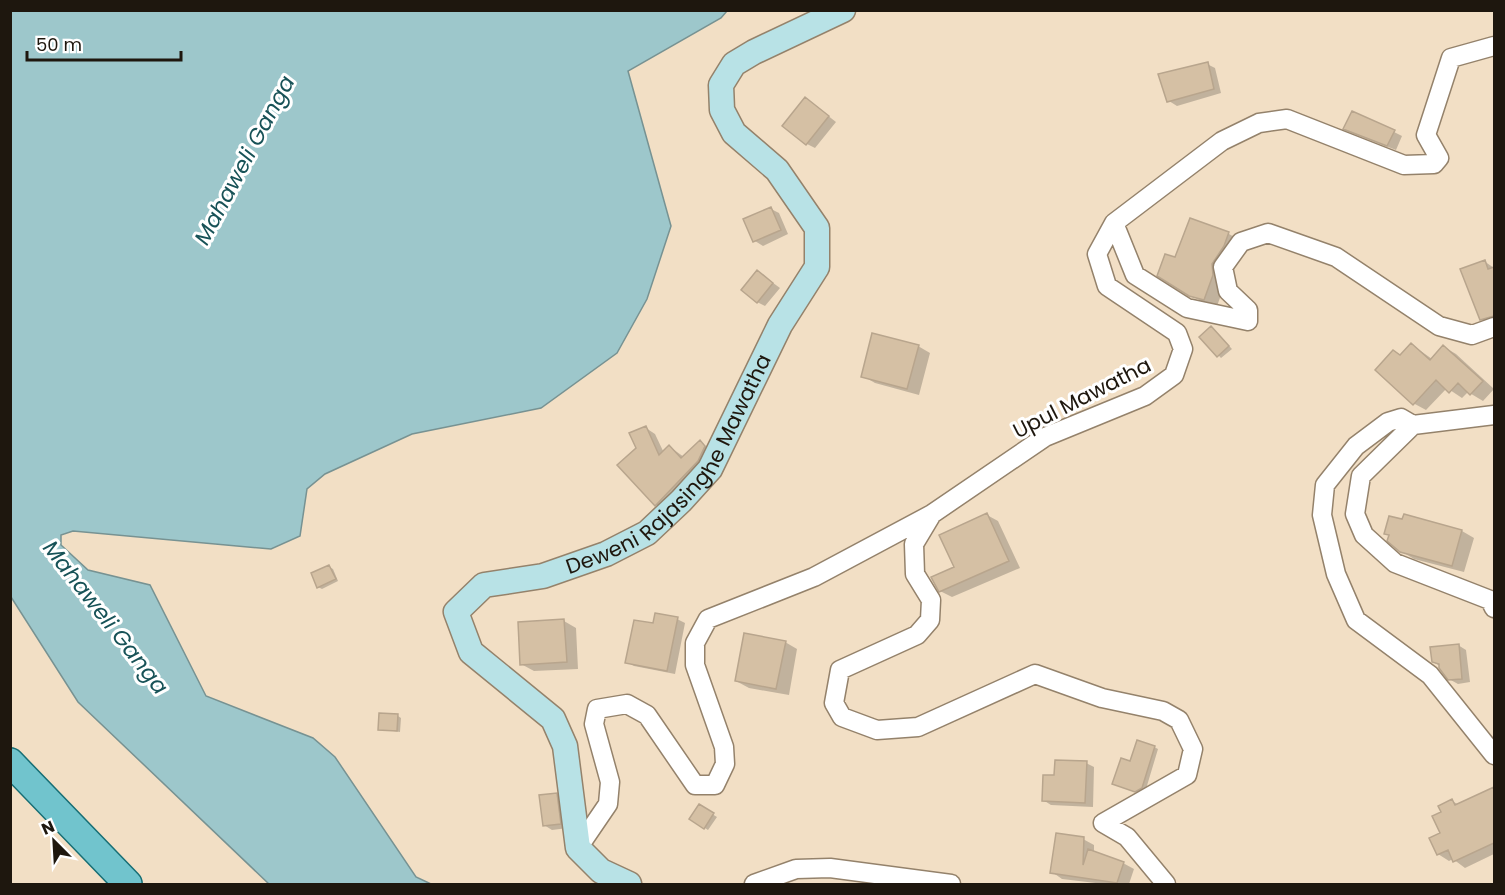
<svg xmlns="http://www.w3.org/2000/svg" width="1505" height="895" viewBox="0 0 1505 895" font-family="Poppins,sans-serif">
	<style>
		.water { fill: #9dc7cb; stroke: #779292; stroke-width: 1.5 }
		.shadow { fill: #0003 }
		.building { fill: #d5c0a4; stroke: #b8a58d; stroke-width: 1.5 }
		.lines { fill: none; stroke-linecap: round; stroke-linejoin: round }
		.street-casing { stroke: #94826b; stroke-width: 21 }
		.secondary-casing { stroke: #94826b; stroke-width: 27 }
		.primary-casing { stroke: #176e74; stroke-width: 30 }
		.street { stroke: #fff; stroke-width: 18 }
		.secondary { stroke: #b8e2e6; stroke-width: 24 }
		.primary { stroke: #71c4cd; stroke-width: 27 }
		.labels { text-anchor: middle; stroke-width: 6; stroke-linejoin: round; paint-order: stroke }
		.street-label { font-size: 21px; fill: #1e170e; stroke: #fff }
		.water-label { font-size: 22px; font-style: italic; fill: #175257; stroke: #fff }
	</style>
	<rect width="100%" height="100%" fill="#f2dfc5"/>
	<path class="water" d="M 11,10 L 727,11 L 721,18 L 628,71 L 671,226 L 647,299 L 617,353 L 541,408 L 412,434 L 325,474 L 307,489 L 300,536 L 271,549 L 73,531 L 61,535 L 61,545 L 88,570 L 150,585 L 206,696 L 313,738 L 335,757 L 416,877 L 431,884 L 269,884 L 78,702 L 11,597 Z"/>
	<path class="shadow" d="M 1207,64 L 1215,68 L 1221,93 L 1177,106 L 1169,101 Z
		M 813,104 L 836,122 L 815,148 L 807,144 Z
		M 1394,132 L 1402,136 L 1396,150 L 1353,133 Z
		M 771,209 L 779,213 L 788,234 L 763,246 L 755,241 Z
		M 1191,220 L 1229,234 L 1241,241 L 1217,306 L 1203,302 L 1189,294 L 1176,259 Z
		M 1484,261 L 1494,268 L 1494,322 L 1489,324 L 1481,319 Z
		M 765,277 L 780,288 L 765,306 L 757,302 Z
		M 1212,328 L 1232,349 L 1221,358 L 1201,337 Z
		M 1411,344 L 1432,359 L 1444,347 L 1456,354 L 1494,389 L 1483,401 L 1468,392 L 1462,398 L 1447,388 L 1426,410 L 1413,403 L 1401,356 Z
		M 918,346 L 930,353 L 919,395 L 875,383 L 863,376 Z
		M 646,428 L 655,434 L 664,453 L 670,447 L 684,457 L 700,442 L 714,452 L 665,510 L 656,505 L 638,448 Z
		M 987,515 L 998,521 L 1020,568 L 952,597 L 940,591 Z
		M 1462,531 L 1474,538 L 1464,572 L 1414,559 L 1401,551 L 1390,536 L 1385,533 Z
		M 329,567 L 333,569 L 338,581 L 322,589 L 318,587 Z
		M 677,619 L 685,623 L 675,674 L 634,666 L 627,662 L 654,625 Z
		M 564,621 L 576,628 L 578,669 L 534,671 L 521,664 Z
		M 785,642 L 797,649 L 789,695 L 749,688 L 736,681 Z
		M 1458,645 L 1466,650 L 1470,682 L 1458,684 L 1449,679 L 1440,666 L 1433,662 Z
		M 398,716 L 401,718 L 400,732 L 380,729 Z
		M 1154,747 L 1158,749 L 1146,789 L 1139,793 L 1117,785 L 1131,763 Z
		M 1086,763 L 1094,767 L 1093,807 L 1051,805 L 1043,800 Z
		M 1494,788 L 1494,854 L 1465,868 L 1453,859 L 1449,861 L 1438,854 L 1442,834 L 1443,813 L 1452,801 L 1459,805 Z
		M 556,795 L 564,799 L 568,828 L 552,830 L 544,825 Z
		M 699,806 L 717,817 L 708,830 L 691,819 Z
		M 1083,839 L 1094,845 L 1094,853 L 1123,863 L 1134,869 L 1129,884 L 1104,884 L 1062,879 L 1052,872 Z"/>
	<path class="building" d="M 1208,62 L 1214,89 L 1167,102 L 1158,74 Z
		M 805,97 L 829,116 L 806,145 L 782,126 Z
		M 1352,111 L 1395,130 L 1387,146 L 1343,129 Z
		M 771,207 L 781,230 L 753,242 L 743,219 Z
		M 1190,218 L 1229,232 L 1224,246 L 1212,264 L 1213,275 L 1204,300 L 1189,296 L 1157,276 L 1165,254 L 1175,257 Z
		M 1485,260 L 1488,269 L 1494,267 L 1494,316 L 1480,320 L 1460,269 Z
		M 757,270 L 773,283 L 757,303 L 741,290 Z
		M 1211,326 L 1229,346 L 1217,357 L 1199,337 Z
		M 872,333 L 919,345 L 907,389 L 861,377 Z
		M 1411,343 L 1430,360 L 1443,345 L 1483,381 L 1470,395 L 1458,383 L 1449,393 L 1436,380 L 1413,405 L 1375,370 L 1393,350 L 1400,355 Z
		M 646,426 L 659,455 L 669,445 L 681,458 L 700,440 L 705,446 L 698,461 L 655,506 L 617,465 L 636,448 L 629,433 Z
		M 987,513 L 1009,561 L 939,592 L 931,577 L 954,567 L 939,535 Z
		M 1404,514 L 1462,530 L 1452,566 L 1400,552 L 1387,541 L 1389,535 L 1384,534 L 1389,516 L 1402,519 Z
		M 329,565 L 336,579 L 317,588 L 311,573 Z
		M 655,613 L 678,617 L 667,671 L 625,663 L 634,620 L 653,623 Z
		M 564,619 L 567,662 L 520,665 L 518,622 Z
		M 744,633 L 786,641 L 776,689 L 735,681 Z
		M 1459,644 L 1462,679 L 1448,680 L 1439,668 L 1439,664 L 1432,662 L 1430,647 Z
		M 379,713 L 398,714 L 397,731 L 378,730 Z
		M 1137,740 L 1155,746 L 1142,788 L 1135,792 L 1112,784 L 1121,758 L 1130,761 Z
		M 1055,760 L 1087,761 L 1085,803 L 1042,801 L 1043,775 L 1054,775 Z
		M 1494,787 L 1494,843 L 1453,862 L 1448,850 L 1437,855 L 1429,838 L 1440,833 L 1432,816 L 1441,812 L 1438,806 L 1452,799 L 1455,805 Z
		M 557,793 L 561,824 L 543,826 L 539,795 Z
		M 699,804 L 714,813 L 704,829 L 689,819 Z
		M 1056,833 L 1084,837 L 1083,865 L 1088,849 L 1124,862 L 1117,883 L 1050,873 Z"/>
	<g class="lines">
		<defs>
			<path id="street" d="M 1114,223 L 1135,275 L 1187,308 L 1248,321 L 1248,310 L 1228,291 L 1223,267 L 1241,242 L 1268,233 L 1336,257 L 1439,326 L 1472,335 L 1494,327
				M 1494,415 L 1413,425 L 1361,476 L 1355,514 L 1364,535 L 1395,563 L 1490,600 L 1494,608
				M 1413,425 L 1401,418 L 1388,422 L 1356,446 L 1325,485 L 1322,515 L 1336,574 L 1356,620 L 1430,675 L 1494,755
				M 932,514 L 914,544 L 915,574 L 931,600 L 930,620 L 917,635 L 840,670 L 834,703 L 842,717 L 877,730 L 918,727 L 1035,674 L 1102,698 L 1163,711 L 1179,720 L 1193,749 L 1187,775 L 1103,823 L 1127,837 L 1166,884
				M 578,848 L 608,804 L 610,782 L 594,724 L 597,709 L 627,704 L 647,715 L 695,785 L 715,785 L 725,764 L 724,747 L 695,665 L 695,643 L 708,619 L 814,577 L 932,514 L 1045,437 L 1145,396 L 1174,375 L 1183,349 L 1177,333 L 1107,286 L 1097,254 L 1114,223 L 1222,141 L 1259,123 L 1287,119 L 1404,165 L 1434,164 L 1439,158 L 1426,135 L 1451,58 L 1494,46
				M 754,884 L 796,869 L 830,868 L 951,884"/>
			<g id="secondary">
				<path id="s1" d="M 629,884 L 601,871 L 578,848 L 565,746 L 553,719 L 471,652 L 456,612 L 484,585 L 543,576 L 606,554 L 647,533 L 681,501 L 710,469 L 780,325 L 817,267 L 817,228 L 777,170 L 734,133 L 722,110 L 721,85 L 734,64 L 754,52 L 843,10"/>
			</g>
			<path id="primary" d="M 10,762 L 128,884"/>
		</defs>
		<use href="#street" class="street-casing"/>
		<use href="#secondary" class="secondary-casing"/>
		<use href="#primary" class="primary-casing"/>
		<use href="#street" class="street"/>
		<use href="#secondary" class="secondary"/>
		<use href="#primary" class="primary"/>
	</g>
	<g class="labels">
		<g class="street-label">
			<text transform="translate(1082 398) rotate(-27)" y="7">Upul Mawatha</text>
			<text dy="7" stroke="none"><textPath href="#s1" startOffset="620">Deweni Rajasinghe Mawatha</textPath></text>
		</g>
		<g class="water-label">
			<text transform="translate(244 160) rotate(-62)" y="8">Mahaweli Ganga</text>
			<text transform="translate(106 617) rotate(52)" y="8">Mahaweli Ganga</text>
		</g>
	</g>
	<rect width="1505" height="895" fill="none" stroke="#1e170e" stroke-width="24"/>
	<g transform="translate(54 841) rotate(336)" stroke="#ffffff" stroke-width="4.5" paint-order="stroke">
	<path d="M0-4.5L10 22L0 15L-10 22Z" fill="#1e170e"/>
	<text y="-9" font-size="16" font-weight="bold" text-anchor="middle" fill="#1e170e">N</text>
	</g>
	<path d="M27 51v9h154v-9" fill="none" stroke="#1e170e" stroke-width="3"/>
	<text x="36" y="51" font-size="18" fill="#1e170e" stroke="#ffffff" stroke-width="4.5" paint-order="stroke">50 m</text>
</svg>
